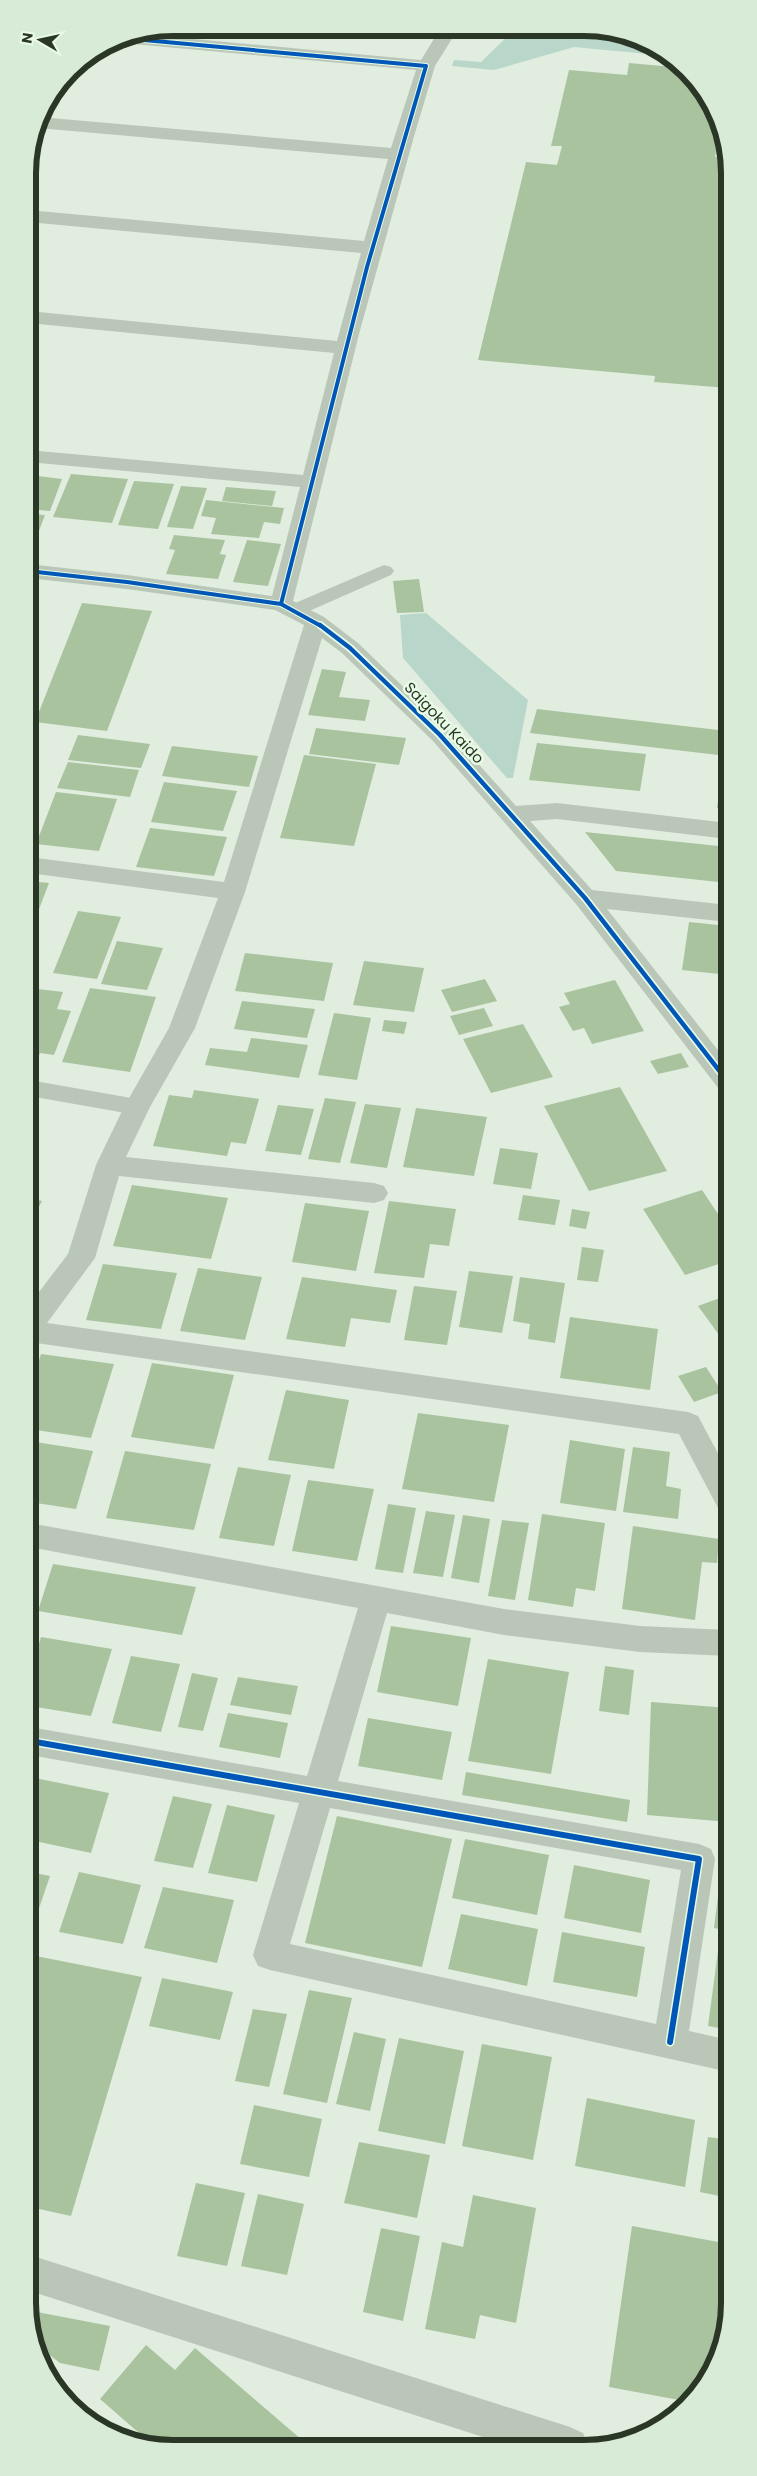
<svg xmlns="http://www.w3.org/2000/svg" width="757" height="2476" viewBox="0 0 757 2476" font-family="Poppins,sans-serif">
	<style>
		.green { fill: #b8d6ca }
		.building { fill: #aac39f }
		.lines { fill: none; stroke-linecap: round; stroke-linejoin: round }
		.service { fill: #bac6b8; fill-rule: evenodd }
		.minor { fill: #bac6b8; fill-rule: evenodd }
		.path-bridge { stroke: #b2bfb0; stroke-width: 2.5; stroke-dasharray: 2 2; stroke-linecap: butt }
		.cycleway-far2-casing { stroke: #e7fbe6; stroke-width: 6 }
		.cycleway-far1-casing { stroke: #e7fbe6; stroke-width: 8 }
		.cycleway-casing { stroke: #e7fbe6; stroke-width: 9 }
		.cycleway-far2 { stroke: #0057b8; stroke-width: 4 }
		.cycleway-far1 { stroke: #0057b8; stroke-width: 4.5 }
		.cycleway { stroke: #0057b8; stroke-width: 6 }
		.labels { text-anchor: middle; stroke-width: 5; stroke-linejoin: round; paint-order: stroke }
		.street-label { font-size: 15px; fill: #2b3726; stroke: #e7fbe6 }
		.rim { fill: none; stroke: #2b3726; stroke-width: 6 }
	</style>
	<rect width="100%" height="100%" fill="#e0eddf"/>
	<path class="green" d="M 514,30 L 613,30 L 659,55 L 574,47 L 494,70 L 452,66 L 454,60 L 481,62 Z
		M 426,613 L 528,700 L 513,778 L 507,778 L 403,658 L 400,615 Z"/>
	<path class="building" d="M 629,63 L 683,68 L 681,79 L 692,79 L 719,130 L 715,157 L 727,158 L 727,388 L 654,382 L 655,376 L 478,360 L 526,162 L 557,165 L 562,146 L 551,146 L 569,70 L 627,75 Z
		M 71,474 L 128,479 L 112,523 L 53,517 Z
		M 29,475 L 62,479 L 50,511 L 28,509 Z
		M 134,481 L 174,484 L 158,529 L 118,525 Z
		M 181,486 L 207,488 L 193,529 L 167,527 Z
		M 226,487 L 276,491 L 272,506 L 222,501 Z
		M 206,500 L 284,508 L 280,524 L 264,522 L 259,538 L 211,534 L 216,518 L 201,516 Z
		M 28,514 L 45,515 L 31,552 L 28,551 Z
		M 174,535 L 225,540 L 220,554 L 226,555 L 218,579 L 166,574 L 175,550 L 169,549 Z
		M 247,540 L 281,544 L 268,586 L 233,582 Z
		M 419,579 L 424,612 L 397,613 L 393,581 Z
		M 82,603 L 152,611 L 107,731 L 35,722 Z
		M 322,669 L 346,672 L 339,697 L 370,700 L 365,721 L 308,715 Z
		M 537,709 L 727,731 L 727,756 L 530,733 Z
		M 316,728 L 406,738 L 399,765 L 309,754 Z
		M 78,735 L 150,744 L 141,768 L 68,760 Z
		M 537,743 L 646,754 L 640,791 L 529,780 Z
		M 172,746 L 258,756 L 249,787 L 162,776 Z
		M 304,755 L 376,764 L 354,846 L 280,838 Z
		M 68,762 L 139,770 L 130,797 L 57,788 Z
		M 722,774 L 727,775 L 728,809 L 717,808 Z
		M 164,782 L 237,791 L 223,831 L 151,822 Z
		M 56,792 L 117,799 L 99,851 L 36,844 Z
		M 150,828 L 227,837 L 214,876 L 136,867 Z
		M 585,832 L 728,847 L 728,883 L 616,871 Z
		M 29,881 L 49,883 L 36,917 L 29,916 Z
		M 78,911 L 121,917 L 97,979 L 53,973 Z
		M 689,922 L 728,926 L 728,975 L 682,970 Z
		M 117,941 L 163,948 L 147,990 L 101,984 Z
		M 29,942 L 39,944 L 29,969 Z
		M 245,953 L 333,963 L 324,1001 L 235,991 Z
		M 364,961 L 424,968 L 414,1012 L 353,1005 Z
		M 485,979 L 497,1001 L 452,1012 L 441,990 Z
		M 615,980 L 644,1031 L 592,1044 L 584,1028 L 573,1031 L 559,1007 L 570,1004 L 564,993 Z
		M 29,988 L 63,992 L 57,1009 L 71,1011 L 54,1055 L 40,1053 L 34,1069 L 29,1069 Z
		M 90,988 L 156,997 L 130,1072 L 62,1062 Z
		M 242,1001 L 315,1009 L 307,1038 L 234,1029 Z
		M 484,1008 L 493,1026 L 459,1035 L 450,1016 Z
		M 334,1013 L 371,1018 L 357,1080 L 318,1075 Z
		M 384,1020 L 407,1022 L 404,1034 L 382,1031 Z
		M 523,1024 L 553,1077 L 491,1093 L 463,1039 Z
		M 251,1038 L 308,1045 L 299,1078 L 205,1065 L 210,1048 L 247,1052 Z
		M 681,1053 L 689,1067 L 658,1074 L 650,1061 Z
		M 620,1087 L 667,1171 L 589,1191 L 544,1106 Z
		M 194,1090 L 259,1099 L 246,1144 L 231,1142 L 227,1156 L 153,1146 L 169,1095 L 192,1098 Z
		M 325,1098 L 356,1102 L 340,1163 L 308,1159 Z
		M 365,1104 L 401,1108 L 387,1168 L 350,1163 Z
		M 278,1105 L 314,1109 L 301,1155 L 265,1151 Z
		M 416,1108 L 487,1117 L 474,1176 L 403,1167 Z
		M 500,1148 L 538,1153 L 531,1189 L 493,1184 Z
		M 132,1185 L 228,1198 L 211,1259 L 113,1246 Z
		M 702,1190 L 728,1229 L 728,1261 L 685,1275 L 643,1209 Z
		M 523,1195 L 560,1200 L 555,1225 L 518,1220 Z
		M 29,1198 L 42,1201 L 29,1226 Z
		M 389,1201 L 456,1209 L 449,1246 L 430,1244 L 424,1278 L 374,1273 Z
		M 305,1203 L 369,1211 L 356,1271 L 292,1262 Z
		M 572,1209 L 590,1212 L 586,1229 L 569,1226 Z
		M 582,1247 L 604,1250 L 598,1282 L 577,1280 Z
		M 103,1264 L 177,1273 L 161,1329 L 86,1320 Z
		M 198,1268 L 262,1277 L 245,1340 L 180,1331 Z
		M 469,1271 L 513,1276 L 502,1333 L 459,1327 Z
		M 302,1277 L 397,1290 L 390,1323 L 351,1318 L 345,1347 L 286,1339 Z
		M 520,1277 L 565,1283 L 555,1343 L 528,1339 L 530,1324 L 513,1321 Z
		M 414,1286 L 457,1291 L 447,1345 L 404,1340 Z
		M 728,1295 L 728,1336 L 722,1339 L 698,1306 Z
		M 570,1317 L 658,1329 L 650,1390 L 560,1378 Z
		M 41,1354 L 114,1364 L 91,1438 L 29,1429 L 29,1391 Z
		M 152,1363 L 234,1375 L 214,1449 L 131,1437 Z
		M 706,1367 L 722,1392 L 694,1402 L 678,1376 Z
		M 286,1390 L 349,1400 L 334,1469 L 268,1460 Z
		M 418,1413 L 509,1425 L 494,1502 L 402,1489 Z
		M 570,1440 L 625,1449 L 616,1511 L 560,1503 Z
		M 29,1441 L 93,1451 L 76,1509 L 29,1502 Z
		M 633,1447 L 670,1452 L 666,1486 L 681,1489 L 678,1519 L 623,1512 Z
		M 125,1451 L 211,1464 L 194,1530 L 106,1518 Z
		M 238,1467 L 291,1475 L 274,1546 L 219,1538 Z
		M 308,1480 L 374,1489 L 357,1561 L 292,1551 Z
		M 388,1504 L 416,1508 L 403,1573 L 375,1569 Z
		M 426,1511 L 455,1515 L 443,1577 L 413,1573 Z
		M 542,1514 L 605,1523 L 595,1591 L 576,1588 L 573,1607 L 528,1600 Z
		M 463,1515 L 490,1519 L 479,1583 L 451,1578 Z
		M 502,1520 L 529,1523 L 515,1600 L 488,1596 Z
		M 633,1526 L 719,1539 L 717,1563 L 702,1562 L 695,1620 L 622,1609 Z
		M 53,1564 L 196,1587 L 182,1635 L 38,1611 Z
		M 391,1626 L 471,1638 L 458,1706 L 377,1692 Z
		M 41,1637 L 112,1649 L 91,1716 L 30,1706 L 30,1673 Z
		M 131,1656 L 180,1664 L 161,1732 L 112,1723 Z
		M 488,1659 L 569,1672 L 551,1774 L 468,1761 Z
		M 605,1666 L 634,1670 L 629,1715 L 599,1711 Z
		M 192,1673 L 218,1678 L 203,1731 L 178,1727 Z
		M 238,1677 L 298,1686 L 291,1715 L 230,1705 Z
		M 651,1702 L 729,1708 L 729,1822 L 647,1815 Z
		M 228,1713 L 288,1723 L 280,1758 L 219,1747 Z
		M 368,1718 L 452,1732 L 442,1780 L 358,1766 Z
		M 466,1772 L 630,1800 L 627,1822 L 462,1795 Z
		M 30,1777 L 109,1793 L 91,1853 L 30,1840 Z
		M 173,1796 L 212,1804 L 193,1868 L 154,1861 Z
		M 227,1805 L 275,1815 L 257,1882 L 208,1873 Z
		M 337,1816 L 452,1839 L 422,1967 L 305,1943 Z
		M 465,1839 L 549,1855 L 537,1915 L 452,1898 Z
		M 724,1849 L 729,1850 L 729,1931 L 714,1928 Z
		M 574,1865 L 650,1880 L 641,1933 L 564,1918 Z
		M 30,1872 L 50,1876 L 33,1926 L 30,1925 Z
		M 79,1872 L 141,1885 L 123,1944 L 59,1932 Z
		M 163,1887 L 234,1900 L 217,1963 L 144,1948 Z
		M 461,1914 L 538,1929 L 527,1986 L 448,1969 Z
		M 562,1932 L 645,1947 L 637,1997 L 553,1982 Z
		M 718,1951 L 729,1953 L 729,2030 L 708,2026 Z
		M 36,1956 L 142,1977 L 71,2216 L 30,2207 L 30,1975 Z
		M 162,1978 L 233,1992 L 220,2040 L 149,2026 Z
		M 309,1990 L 352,1998 L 327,2103 L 283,2094 Z
		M 253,2009 L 287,2014 L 269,2087 L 235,2081 Z
		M 354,2032 L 386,2039 L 370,2111 L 336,2104 Z
		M 399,2038 L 464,2051 L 445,2144 L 378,2131 Z
		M 482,2044 L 552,2057 L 533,2160 L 462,2146 Z
		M 587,2098 L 695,2120 L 685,2187 L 575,2166 Z
		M 254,2105 L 322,2119 L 309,2177 L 240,2164 Z
		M 708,2137 L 729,2140 L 729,2198 L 700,2192 Z
		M 359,2142 L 430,2155 L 417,2218 L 344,2203 Z
		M 196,2183 L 245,2193 L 227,2266 L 177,2256 Z
		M 258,2194 L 304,2204 L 287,2275 L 241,2266 Z
		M 473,2195 L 536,2208 L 516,2323 L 480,2315 L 475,2339 L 425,2329 L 442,2242 L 463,2247 Z
		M 632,2226 L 729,2244 L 729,2312 L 726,2325 L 719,2324 L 714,2366 L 690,2402 L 609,2387 Z
		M 381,2228 L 420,2236 L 403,2321 L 363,2312 Z
		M 37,2312 L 110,2326 L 99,2371 L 60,2363 L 38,2346 L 31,2333 Z
		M 146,2345 L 175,2370 L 195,2348 L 309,2446 L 154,2446 L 100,2399 Z"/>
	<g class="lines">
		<path class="service" d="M 384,565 L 391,567 L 394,571 L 391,575 L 300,615 L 286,615 L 283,611 L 286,607 Z
			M 29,1080 L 137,1099 L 145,1101 L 148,1107 L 145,1113 L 137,1115 L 29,1096 Z"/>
		<path class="minor" d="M 440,29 L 458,29 L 435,66 L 415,133 L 359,334 L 293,601 L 324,617 L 358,643 L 448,730 L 516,806 L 557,803 L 728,823 L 728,839 L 557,819 L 530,821 L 592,890 L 728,905 L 728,922 L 607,909 L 728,1063 L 728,1091 L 719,1089 L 576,904 L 432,740 L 342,653 L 322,638 L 245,892 L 195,1028 L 150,1107 L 126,1157 L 374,1183 L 384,1186 L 388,1193 L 384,1200 L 374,1203 L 119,1176 L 95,1258 L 47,1323 L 688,1412 L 698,1416 L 728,1472 L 728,1511 L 718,1508 L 679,1434 L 29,1342 L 29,1305 L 68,1254 L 96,1165 L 124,1107 L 169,1028 L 218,898 L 29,873 L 29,857 L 224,882 L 304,625 L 275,610 L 127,589 L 28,578 L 28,564 L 127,575 L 272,596 L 300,487 L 28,462 L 28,450 L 303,475 L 334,353 L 28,323 L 28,311 L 337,341 L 361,253 L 28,222 L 28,210 L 364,241 L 388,159 L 38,128 L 39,117 L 391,148 L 416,70 L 122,43 L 115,40 L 139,34 L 421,60 Z
			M 29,1523 L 504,1609 L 640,1626 L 728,1630 L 728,1656 L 640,1652 L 504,1635 L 387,1613 L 338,1781 L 699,1844 L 711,1849 L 715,1859 L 689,2031 L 729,2040 L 729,2072 L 270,1970 L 258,1966 L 253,1955 L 299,1803 L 30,1755 L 30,1727 L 307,1776 L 358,1608 L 29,1547 ZM 330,1808 L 681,1870 L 656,2024 L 290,1944 Z
			M 30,2255 L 570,2427 L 583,2433 L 589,2446 L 511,2446 L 30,2291 Z"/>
		<path class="path-bridge" d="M 479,29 L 473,34 L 487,38 L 498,30"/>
		<defs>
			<path id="cycleway-far2" d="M 122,38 L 426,66 L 367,267 L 281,604
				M 28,571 L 127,582 L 281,604 L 321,626"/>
			<path id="cycleway-far1" d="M 320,625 L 350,648 L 440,735 L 585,898 L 728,1082"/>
			<path id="cycleway" d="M 30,1741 L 699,1859 L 670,2042"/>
		</defs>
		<use href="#cycleway-far2" class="cycleway-far2-casing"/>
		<use href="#cycleway-far1" class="cycleway-far1-casing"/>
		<use href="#cycleway" class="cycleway-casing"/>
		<use href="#cycleway-far2" class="cycleway-far2"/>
		<use href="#cycleway-far1" class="cycleway-far1"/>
		<use href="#cycleway" class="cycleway"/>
	</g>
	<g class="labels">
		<g class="street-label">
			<text transform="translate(444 723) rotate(46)" y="5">Saigoku Kaido</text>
		</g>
	</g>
	<path d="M0 0H757V2476H0ZM173 36H584A137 137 0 0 1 721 173V2303A137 137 0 0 1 584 2440H173A137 137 0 0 1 36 2303V173A137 137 0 0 1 173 36Z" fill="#d8ebd7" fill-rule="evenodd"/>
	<path class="rim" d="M173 36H584A137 137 0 0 1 721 173V2303A137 137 0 0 1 584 2440H173A137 137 0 0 1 36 2303V173A137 137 0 0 1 173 36Z"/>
	<g transform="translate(40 40) rotate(279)" stroke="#e7fbe6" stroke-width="4" paint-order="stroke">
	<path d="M0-4L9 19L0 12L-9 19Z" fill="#2b3726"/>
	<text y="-8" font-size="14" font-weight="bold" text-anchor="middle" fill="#2b3726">N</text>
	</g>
</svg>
